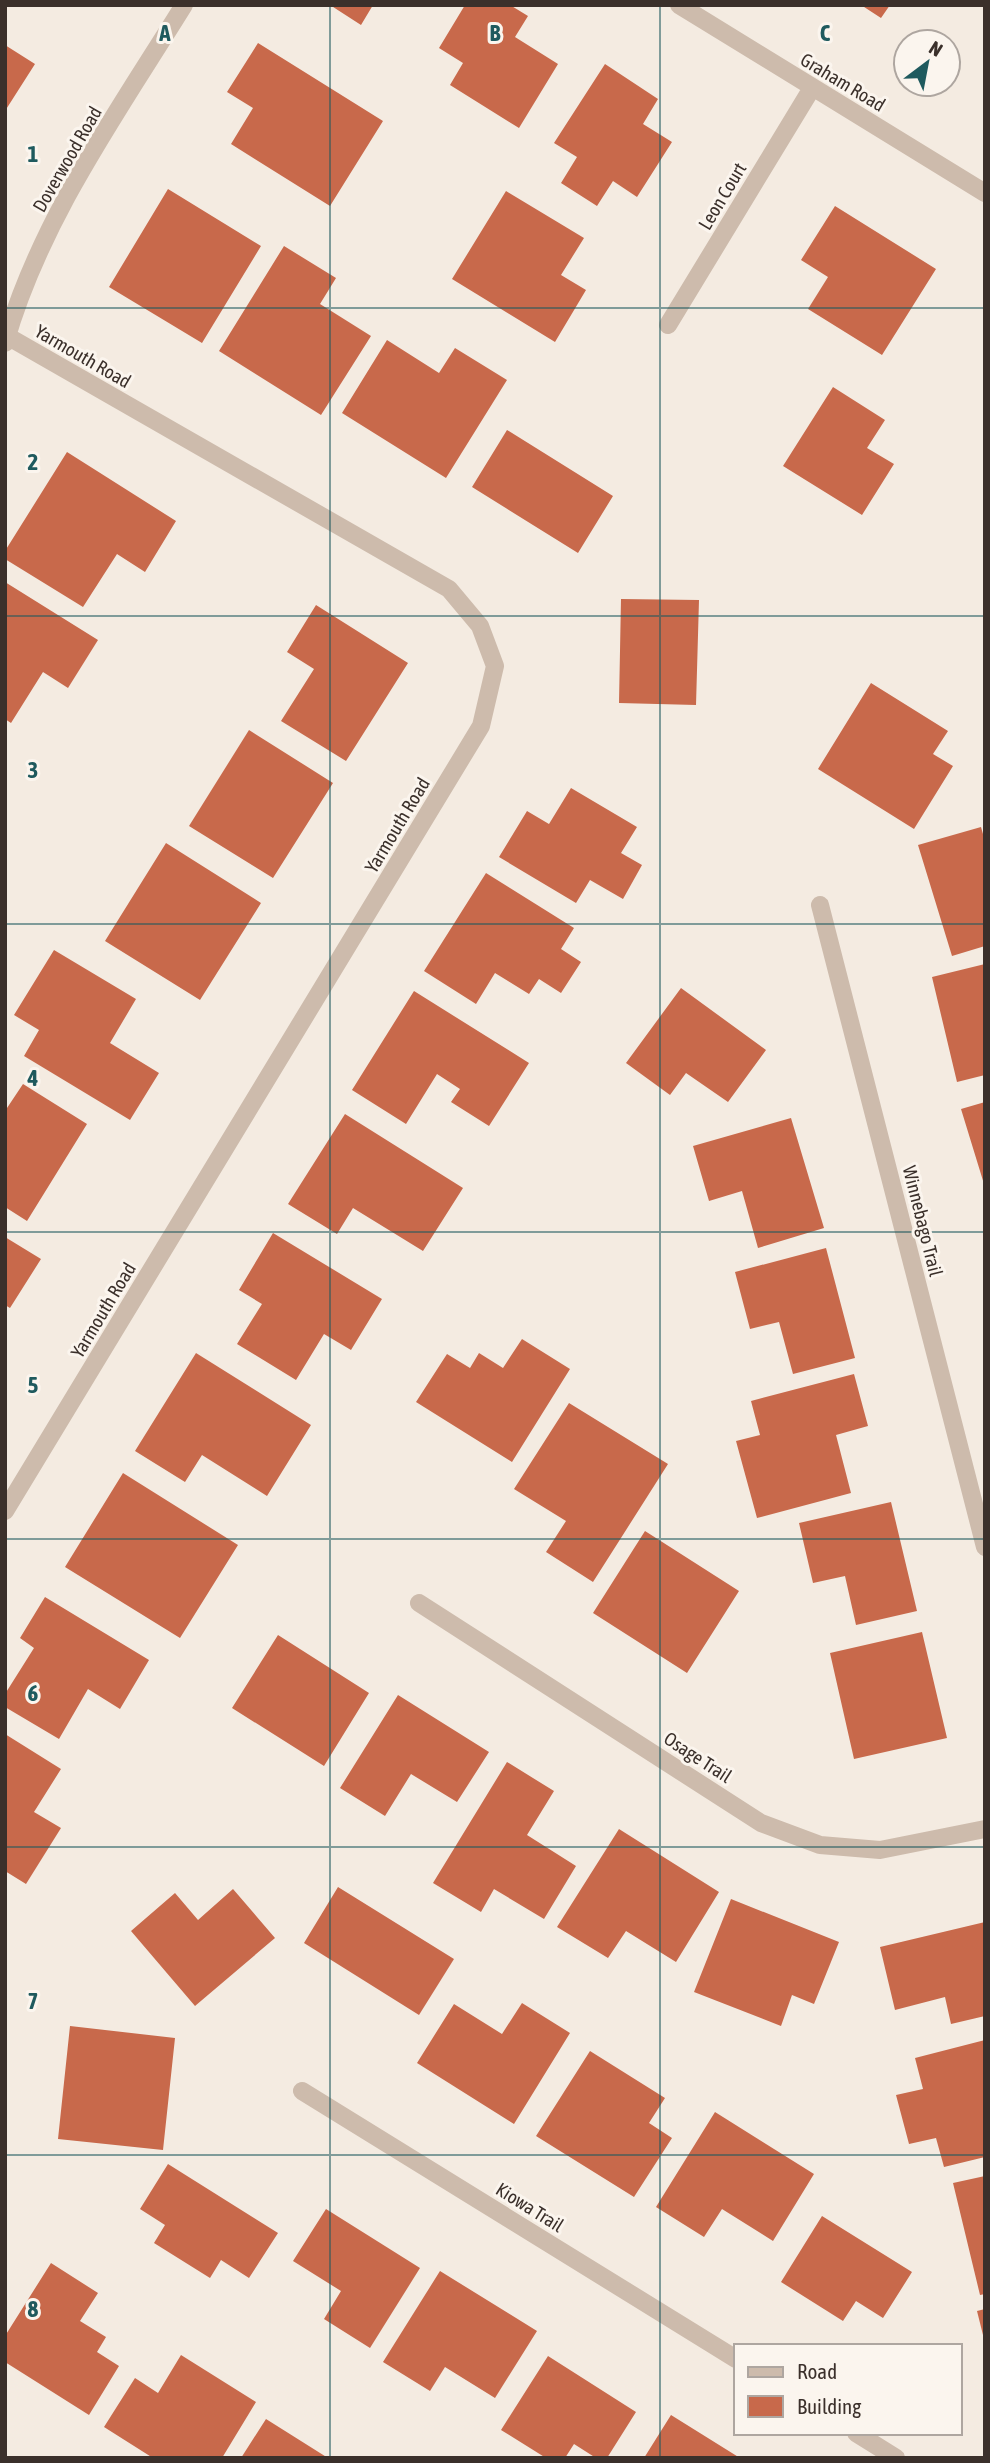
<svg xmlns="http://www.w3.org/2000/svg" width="990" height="2463" viewBox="0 0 990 2463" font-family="'Asap Condensed',sans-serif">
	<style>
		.building { fill: #c8694b }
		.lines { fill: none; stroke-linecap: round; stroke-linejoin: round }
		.street { stroke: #cdbbac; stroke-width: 18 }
		.grid { fill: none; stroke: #1f5a5e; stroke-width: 2; stroke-opacity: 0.55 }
		.labels { text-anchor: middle; stroke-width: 6; stroke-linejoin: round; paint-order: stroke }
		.street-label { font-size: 19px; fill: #3b302b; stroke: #fbf5ee }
		.grid-label { font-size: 23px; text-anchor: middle; font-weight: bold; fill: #1f5a5e; stroke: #fbf5ee; stroke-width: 6; stroke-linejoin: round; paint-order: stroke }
	</style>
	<rect width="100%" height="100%" fill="#f4ebe1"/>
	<path class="building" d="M 330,5 L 373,5 L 361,25 Z
		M 465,5 L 510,5 L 528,16 L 515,37 L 558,64 L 519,128 L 450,85 L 463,63 L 439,48 Z
		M 861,5 L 890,5 L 881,18 Z
		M 258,43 L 383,121 L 330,206 L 231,144 L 253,108 L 227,92 Z
		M 5,45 L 35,64 L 5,111 Z
		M 605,64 L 658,99 L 643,124 L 672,142 L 637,197 L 613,181 L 597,206 L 561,183 L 577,157 L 554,143 Z
		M 168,189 L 261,246 L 202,343 L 109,287 Z
		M 506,191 L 584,238 L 561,275 L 586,290 L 555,342 L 452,279 Z
		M 835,206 L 936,269 L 882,355 L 808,309 L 828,277 L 801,260 Z
		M 284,246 L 336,278 L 320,304 L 371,336 L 321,415 L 219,351 Z
		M 387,340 L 439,373 L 455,348 L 507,380 L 446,478 L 342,413 Z
		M 833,387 L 885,420 L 867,448 L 894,464 L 862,515 L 783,466 Z
		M 507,430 L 613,496 L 578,553 L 472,487 Z
		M 67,452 L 176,521 L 145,572 L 117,554 L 83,607 L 5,559 L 5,551 Z
		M 5,582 L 98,640 L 68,688 L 43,672 L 11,723 L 5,719 Z
		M 621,599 L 699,600 L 696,705 L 619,703 Z
		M 316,605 L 408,663 L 346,761 L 281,721 L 314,669 L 287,652 Z
		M 871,683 L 948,731 L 933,754 L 953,766 L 914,829 L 818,769 Z
		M 249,730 L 333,783 L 273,878 L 189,826 Z
		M 571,788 L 637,827 L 621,853 L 642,865 L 623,899 L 590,880 L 576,903 L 499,857 L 527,811 L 549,824 Z
		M 981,827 L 985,841 L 985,946 L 952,956 L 918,845 Z
		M 166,843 L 261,903 L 200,1000 L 105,941 Z
		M 486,873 L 574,928 L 561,949 L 581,962 L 561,993 L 539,979 L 529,994 L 495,973 L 476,1004 L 424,971 Z
		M 54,950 L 136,999 L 110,1043 L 159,1073 L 130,1120 L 24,1056 L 39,1030 L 14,1015 Z
		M 985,964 L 985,1075 L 957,1082 L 932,977 Z
		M 681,988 L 766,1050 L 728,1102 L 686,1073 L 670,1095 L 626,1063 Z
		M 414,991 L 529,1063 L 489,1126 L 451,1102 L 460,1089 L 437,1074 L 406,1124 L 352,1090 Z
		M 23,1084 L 87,1124 L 27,1221 L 5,1207 L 5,1111 Z
		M 985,1102 L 985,1184 L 984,1184 L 961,1109 Z
		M 345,1114 L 463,1188 L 423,1251 L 353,1208 L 337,1234 L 288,1204 Z
		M 791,1118 L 824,1228 L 758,1248 L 742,1191 L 709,1201 L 693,1146 Z
		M 273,1233 L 382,1299 L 351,1350 L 324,1334 L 296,1380 L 237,1344 L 262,1304 L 239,1290 Z
		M 5,1237 L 41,1259 L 10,1308 L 5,1305 Z
		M 826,1248 L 855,1358 L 793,1374 L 779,1322 L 750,1329 L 735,1272 Z
		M 522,1339 L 570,1369 L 512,1462 L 416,1402 L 447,1354 L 470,1368 L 479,1353 L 503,1368 Z
		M 196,1353 L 311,1425 L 267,1496 L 202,1455 L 185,1482 L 135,1451 Z
		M 854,1374 L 868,1426 L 836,1435 L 851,1493 L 757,1518 L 736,1441 L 760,1435 L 751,1401 Z
		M 569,1403 L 668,1464 L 593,1582 L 546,1552 L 566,1521 L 514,1489 Z
		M 123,1473 L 238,1545 L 180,1638 L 65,1567 Z
		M 891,1502 L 917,1611 L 856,1625 L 845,1576 L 813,1583 L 799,1523 Z
		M 645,1531 L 739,1591 L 687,1673 L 593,1613 Z
		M 45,1597 L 149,1660 L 120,1709 L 88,1689 L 59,1739 L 5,1707 L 5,1694 L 34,1648 L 20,1638 Z
		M 922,1632 L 947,1738 L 854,1759 L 830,1653 Z
		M 278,1635 L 369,1693 L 324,1766 L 232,1708 Z
		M 398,1695 L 489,1752 L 457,1802 L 411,1774 L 385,1816 L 340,1788 Z
		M 5,1734 L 61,1769 L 34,1812 L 61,1828 L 26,1884 L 5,1871 Z
		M 507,1762 L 554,1791 L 527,1835 L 576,1866 L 544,1919 L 494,1889 L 481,1912 L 433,1883 Z
		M 619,1829 L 719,1892 L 676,1962 L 626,1931 L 608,1958 L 557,1927 Z
		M 338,1887 L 454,1959 L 419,2015 L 304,1943 Z
		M 233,1889 L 275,1938 L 195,2006 L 131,1931 L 175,1893 L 198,1920 Z
		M 731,1899 L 839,1942 L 814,2004 L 792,1995 L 781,2026 L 694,1992 Z
		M 985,1922 L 985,2016 L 951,2024 L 945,1997 L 895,2010 L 880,1947 Z
		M 522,2003 L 570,2033 L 514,2124 L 417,2063 L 454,2004 L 502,2034 Z
		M 70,2026 L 175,2038 L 163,2150 L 58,2139 Z
		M 985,2040 L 985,2157 L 944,2167 L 936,2138 L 909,2144 L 896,2095 L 923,2089 L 915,2058 Z
		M 590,2051 L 665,2098 L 649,2123 L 672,2138 L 634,2197 L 536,2136 Z
		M 715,2112 L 814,2174 L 773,2241 L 722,2209 L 704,2237 L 656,2207 Z
		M 168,2164 L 278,2233 L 249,2278 L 221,2260 L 210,2278 L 154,2243 L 165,2225 L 140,2209 Z
		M 985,2176 L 985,2294 L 980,2295 L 953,2183 Z
		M 326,2209 L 420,2268 L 370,2348 L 324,2319 L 341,2291 L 293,2261 Z
		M 822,2216 L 912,2272 L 883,2318 L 856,2301 L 843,2321 L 781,2282 Z
		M 51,2263 L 98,2293 L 80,2321 L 106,2337 L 97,2352 L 119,2366 L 89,2415 L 5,2362 L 5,2336 Z
		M 440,2271 L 537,2331 L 495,2398 L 445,2367 L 430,2391 L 383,2362 Z
		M 985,2309 L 985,2338 L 984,2339 L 977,2311 Z
		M 181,2355 L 256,2402 L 222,2458 L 153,2458 L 104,2427 L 135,2378 L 158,2393 Z
		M 548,2356 L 636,2412 L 607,2458 L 596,2458 L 574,2444 L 565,2458 L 546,2458 L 501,2430 Z
		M 671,2415 L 740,2458 L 644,2458 Z
		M 266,2419 L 328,2458 L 241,2458 Z"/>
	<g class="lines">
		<path class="street" d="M 679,5 L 985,193
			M 668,325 L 812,88
			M 5,343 C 40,220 117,113 184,5
			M 820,905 L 985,1547
			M 5,1511 L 481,726 L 495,666 L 480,626 L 449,589 L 7,336
			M 419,1603 L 761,1823 L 820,1845 L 880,1850 L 985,1829
			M 302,2091 L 736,2359
			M 856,2433 L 896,2458"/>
	</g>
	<path class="grid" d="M 330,5 L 330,2458M 660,5 L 660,2458M 5,308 L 985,308M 5,616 L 985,616M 5,924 L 985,924M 5,1232 L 985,1232M 5,1539 L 985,1539M 5,1847 L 985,1847M 5,2155 L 985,2155"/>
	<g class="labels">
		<g class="street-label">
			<text transform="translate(843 82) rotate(31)" y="7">Graham Road</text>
			<text transform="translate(67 159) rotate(-60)" y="7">Doverwood Road</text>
			<text transform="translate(722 196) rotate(-59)" y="7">Leon Court</text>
			<text transform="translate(83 356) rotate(30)" y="7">Yarmouth Road</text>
			<text transform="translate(397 825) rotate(-59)" y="7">Yarmouth Road</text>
			<text transform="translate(923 1221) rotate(76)" y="7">Winnebago Trail</text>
			<text transform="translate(103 1310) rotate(-59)" y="7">Yarmouth Road</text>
			<text transform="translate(698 1757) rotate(33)" y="7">Osage Trail</text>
			<text transform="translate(530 2207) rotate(32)" y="7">Kiowa Trail</text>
		</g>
	</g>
	<g class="grid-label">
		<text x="165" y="41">A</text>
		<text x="495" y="41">B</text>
		<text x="825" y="41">C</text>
		<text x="33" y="162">1</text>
		<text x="33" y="470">2</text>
		<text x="33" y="778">3</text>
		<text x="33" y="1086">4</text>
		<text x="33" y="1393">5</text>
		<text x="33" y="1701">6</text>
		<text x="33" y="2009">7</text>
		<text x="33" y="2317">8</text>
	</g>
	<rect width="990" height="2463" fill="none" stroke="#3b302b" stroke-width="14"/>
	<rect x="734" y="2344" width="228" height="91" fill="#fbf5ee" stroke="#aea6a0" stroke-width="2"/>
	<rect x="748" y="2367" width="35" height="10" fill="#cdbbac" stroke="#aea6a0" stroke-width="2"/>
	<text x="797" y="2379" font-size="21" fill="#3b302b">Road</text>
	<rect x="748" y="2396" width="35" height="21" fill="#c8694b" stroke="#aea6a0" stroke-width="2"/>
	<text x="797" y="2414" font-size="21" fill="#3b302b">Building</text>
	<g transform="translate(927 63) rotate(32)"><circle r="33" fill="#fbf5ee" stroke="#aea6a0" stroke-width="2"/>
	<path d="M0-5L12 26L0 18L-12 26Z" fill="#1f5a5e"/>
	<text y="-10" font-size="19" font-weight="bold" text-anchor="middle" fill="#3b302b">N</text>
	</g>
</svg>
